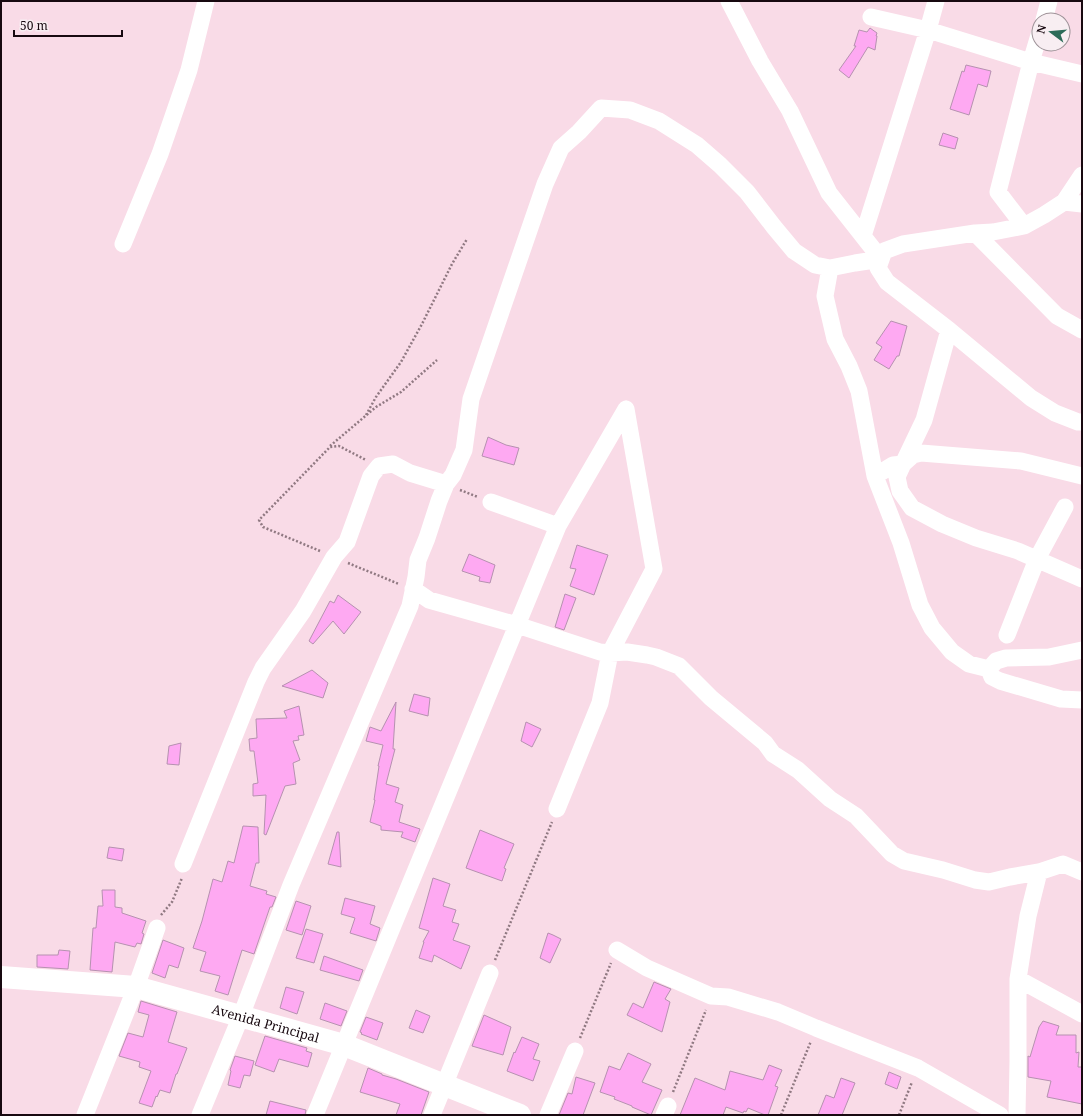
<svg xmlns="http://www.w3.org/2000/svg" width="1083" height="1116" viewBox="0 0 1083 1116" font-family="'Noto Serif',serif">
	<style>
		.building { fill: #fea9f2; stroke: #b691b0 }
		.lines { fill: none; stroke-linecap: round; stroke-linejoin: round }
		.path { stroke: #907982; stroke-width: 2.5; stroke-dasharray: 2 2; stroke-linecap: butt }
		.street { stroke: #fff; stroke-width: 17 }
		.secondary { stroke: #fff; stroke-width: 22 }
		.labels { text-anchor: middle; stroke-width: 4; stroke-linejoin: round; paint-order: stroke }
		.street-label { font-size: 13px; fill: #180910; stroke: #f8eef2 }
	</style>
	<rect width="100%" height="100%" fill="#f9dbe7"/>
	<path class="building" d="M 870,28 L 877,33 L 876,36 L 877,36 L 875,50 L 868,47 L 849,78 L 839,70 L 856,46 L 854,46 L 859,30 L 867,32 Z
		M 966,65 L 991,71 L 987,87 L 978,84 L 969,115 L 950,109 L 962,71 L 964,72 Z
		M 943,133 L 958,138 L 955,149 L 939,145 Z
		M 891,321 L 907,326 L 899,356 L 897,356 L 889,369 L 874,360 L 882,347 L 876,343 Z
		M 488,437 L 506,445 L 519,448 L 514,465 L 482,456 Z
		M 577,545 L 608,555 L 594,595 L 570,586 L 576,569 L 570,568 Z
		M 469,554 L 495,565 L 490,583 L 479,581 L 480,577 L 462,571 Z
		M 565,594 L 576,598 L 564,630 L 555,627 Z
		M 338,595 L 361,612 L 344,634 L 333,621 L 313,644 L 309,641 L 330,601 L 334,603 Z
		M 312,670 L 328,683 L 323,698 L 282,686 Z
		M 414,694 L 430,698 L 428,716 L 409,711 Z
		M 396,702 L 393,749 L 395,749 L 386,784 L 399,788 L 395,802 L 403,805 L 399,822 L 420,829 L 415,842 L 401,837 L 403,832 L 381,830 L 381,826 L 370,822 L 375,800 L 374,800 L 379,766 L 378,766 L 383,745 L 366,741 L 370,727 L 381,731 Z
		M 299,706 L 304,735 L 298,736 L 299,740 L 293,741 L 300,760 L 293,763 L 296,784 L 285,786 L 266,835 L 264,834 L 266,795 L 253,796 L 253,784 L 258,783 L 254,751 L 250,751 L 249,739 L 257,738 L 256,719 L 287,718 L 284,711 Z
		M 526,722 L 541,729 L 532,747 L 521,741 Z
		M 181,743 L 179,765 L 167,764 L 169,746 Z
		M 243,826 L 258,827 L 259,863 L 256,863 L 250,886 L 267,891 L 266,894 L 276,897 L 272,907 L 270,907 L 254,954 L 242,950 L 228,995 L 215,991 L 220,976 L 200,971 L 206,952 L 193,948 L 202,921 L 213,879 L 222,882 L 228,861 L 234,863 Z
		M 480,830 L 514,844 L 504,868 L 506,869 L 502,881 L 466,868 Z
		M 337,832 L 339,832 L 341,867 L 328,864 Z
		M 109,847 L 124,849 L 122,861 L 107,858 Z
		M 433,878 L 450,884 L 443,906 L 456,910 L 452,922 L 459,924 L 453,940 L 470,946 L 461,969 L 434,955 L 432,962 L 419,958 L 424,942 L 423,942 L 429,931 L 419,928 Z
		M 102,890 L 115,890 L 115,907 L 122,908 L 122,913 L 146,921 L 142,933 L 144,934 L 141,944 L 137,943 L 135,947 L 115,942 L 112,972 L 90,970 L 93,928 L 96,928 L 98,906 L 103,906 Z
		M 345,898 L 375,906 L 370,924 L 380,928 L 376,941 L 350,933 L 355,918 L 341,914 Z
		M 296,901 L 311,906 L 302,935 L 286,930 Z
		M 306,929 L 323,934 L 314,963 L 296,958 Z
		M 548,933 L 553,935 L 561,939 L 550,963 L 540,958 Z
		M 163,940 L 184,948 L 178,968 L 169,965 L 165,978 L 152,973 Z
		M 59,950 L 70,951 L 68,969 L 37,967 L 37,955 L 58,955 Z
		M 324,956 L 363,970 L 359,981 L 320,970 Z
		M 654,982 L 671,989 L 665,999 L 670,1002 L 662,1032 L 627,1015 L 633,1003 L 643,1008 Z
		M 286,987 L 304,992 L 297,1014 L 280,1008 Z
		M 141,1001 L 177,1012 L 168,1042 L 187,1048 L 177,1074 L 176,1074 L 170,1093 L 160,1090 L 157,1097 L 156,1096 L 152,1107 L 139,1103 L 151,1071 L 139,1067 L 140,1062 L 119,1056 L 128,1033 L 143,1037 L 149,1015 L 138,1012 Z
		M 325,1003 L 347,1011 L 341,1026 L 320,1019 Z
		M 416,1010 L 430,1016 L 423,1033 L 409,1028 Z
		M 484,1015 L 511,1027 L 503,1055 L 472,1046 Z
		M 366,1017 L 383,1023 L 377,1040 L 361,1034 L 362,1033 L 360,1032 Z
		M 1043,1021 L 1059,1026 L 1056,1035 L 1076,1035 L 1076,1053 L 1079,1052 L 1078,1067 L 1082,1067 L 1082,1104 L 1047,1097 L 1051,1081 L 1028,1077 L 1028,1056 L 1030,1057 L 1039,1027 Z
		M 265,1036 L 307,1048 L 306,1051 L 312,1053 L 308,1067 L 279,1059 L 274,1072 L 255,1065 Z
		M 522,1037 L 539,1044 L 533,1059 L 540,1061 L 533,1081 L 507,1071 L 514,1052 L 515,1053 Z
		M 628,1053 L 651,1064 L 642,1082 L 662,1090 L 651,1115 L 632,1107 L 632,1106 L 614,1099 L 615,1097 L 600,1092 L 609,1066 L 620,1070 Z
		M 235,1056 L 254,1061 L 250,1076 L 244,1075 L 240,1088 L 228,1085 L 231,1071 L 230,1070 Z
		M 769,1065 L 782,1070 L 775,1086 L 778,1087 L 768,1115 L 765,1115 L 748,1108 L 746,1112 L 744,1111 L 743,1113 L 726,1107 L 723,1115 L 680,1115 L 695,1078 L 725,1090 L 730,1071 L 763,1080 Z
		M 368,1068 L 382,1074 L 382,1075 L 396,1079 L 429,1092 L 421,1115 L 396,1115 L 400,1104 L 360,1092 Z
		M 889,1072 L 901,1077 L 897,1089 L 885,1084 Z
		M 576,1077 L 595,1083 L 583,1115 L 559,1115 L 568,1093 L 572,1094 Z
		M 841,1078 L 855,1083 L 842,1115 L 818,1115 L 826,1095 L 834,1098 Z
		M 270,1101 L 306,1110 L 305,1115 L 266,1115 Z"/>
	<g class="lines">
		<path class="path" d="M 366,415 L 376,397 L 401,362 L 422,324 L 452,264 L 467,239
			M 330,446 L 376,407 L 401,392 L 437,360
			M 460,490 L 478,497
			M 320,551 L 263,527 L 259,520 L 330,447 L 339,446 L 366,460
			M 348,563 L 399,584
			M 161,915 L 172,902 L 182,878
			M 495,960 L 552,822
			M 580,1038 L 611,963
			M 673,1092 L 706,1010
			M 781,1115 L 811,1041
			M 899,1115 L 912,1082"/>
		<path class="street" d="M 729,1 L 760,61 L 790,111 L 829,193 L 881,259
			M 871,17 L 928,30 L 1031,62 L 1082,74
			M 1044,20 L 1049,1
			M 1082,175 L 1064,202 L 1044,215 L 1024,226 L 993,232 L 975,233 L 903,244 L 884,251 L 878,268 L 887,282 L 949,330 L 1031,398 L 1055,413 L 1078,422 L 1082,422
			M 1064,202 L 1082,204
			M 1024,226 L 998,192 L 1031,62 L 1039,35
			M 975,233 L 1057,316 L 1082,330
			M 863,236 L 928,30 L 936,1
			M 123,244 L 160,154 L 189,70 L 206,1
			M 830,268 L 825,296 L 835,339 L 849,366 L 859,391 L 875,476 L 901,543 L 920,605 L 932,628 L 952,652 L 969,664 L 989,669
			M 875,476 L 893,465 L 903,464 L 924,420 L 949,330
			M 1082,476 L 1021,461 L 921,453 L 913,455 L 903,464 L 897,477 L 900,491 L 912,508 L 942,524 L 976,538 L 1018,551 L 1082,579
			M 491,502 L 558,526
			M 413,589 L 429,600 L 517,625 L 600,652 L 610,653 L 627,652 L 647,655 L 656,657 L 679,666 L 711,698 L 765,743 L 773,754 L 798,770 L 830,799 L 856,816 L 892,854 L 904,861 L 943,870 L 975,880 L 989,882 L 1010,877 L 1039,872 L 1063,864 L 1082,872
			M 1007,635 L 1037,559 L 1065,507
			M 1082,650 L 1049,657 L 1006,658 L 996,661 L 989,669 L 992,677 L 1000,681 L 1061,699 L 1082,700
			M 557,809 L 600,703 L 610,653 L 654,569 L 626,409
			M 183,864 L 256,682 L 263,668 L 303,611 L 334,557 L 347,542 L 371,476 L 379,466 L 393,464 L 410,473 L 446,484
			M 617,950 L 647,968 L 711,996 L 728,997 L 778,1012 L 816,1028 L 918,1068 L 1000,1115
			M 1018,979 L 1082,1014
			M 85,1115 L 136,987 L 157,928
			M 200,1115 L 241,1016 L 291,885 L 410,606 L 416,577 L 418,560 L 427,538 L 439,501 L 446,484 L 453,475 L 464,450 L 471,399 L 545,184 L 561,148 L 579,132 L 601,108 L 630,110 L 659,121 L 697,145 L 720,165 L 747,192 L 774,227 L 794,251 L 815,265 L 830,268 L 855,263 L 881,259
			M 315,1115 L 394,923 L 558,526 L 626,409
			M 432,1115 L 490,973
			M 548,1115 L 575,1051
			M 664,1115 L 668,1106
			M 1017,1115 L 1018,1061 L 1018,979 L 1028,916 L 1039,872"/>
		<path class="secondary" id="s1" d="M 1,977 L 136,987 L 344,1045 L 520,1115"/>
	</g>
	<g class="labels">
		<g class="street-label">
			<text dy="5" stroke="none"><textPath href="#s1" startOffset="270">Avenida Principal</textPath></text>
		</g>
	</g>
	<rect width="1083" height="1116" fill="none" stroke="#180910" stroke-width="4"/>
	<g transform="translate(1051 32) rotate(286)"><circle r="19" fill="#f8eef2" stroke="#9e9298"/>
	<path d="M0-3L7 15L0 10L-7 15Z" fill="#2c6c59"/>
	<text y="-6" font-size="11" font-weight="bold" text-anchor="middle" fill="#180910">N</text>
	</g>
	<path d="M14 30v6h108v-6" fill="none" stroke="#180910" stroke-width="2"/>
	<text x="20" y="30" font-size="12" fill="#180910" stroke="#f8eef2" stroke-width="3" paint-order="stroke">50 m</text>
</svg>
